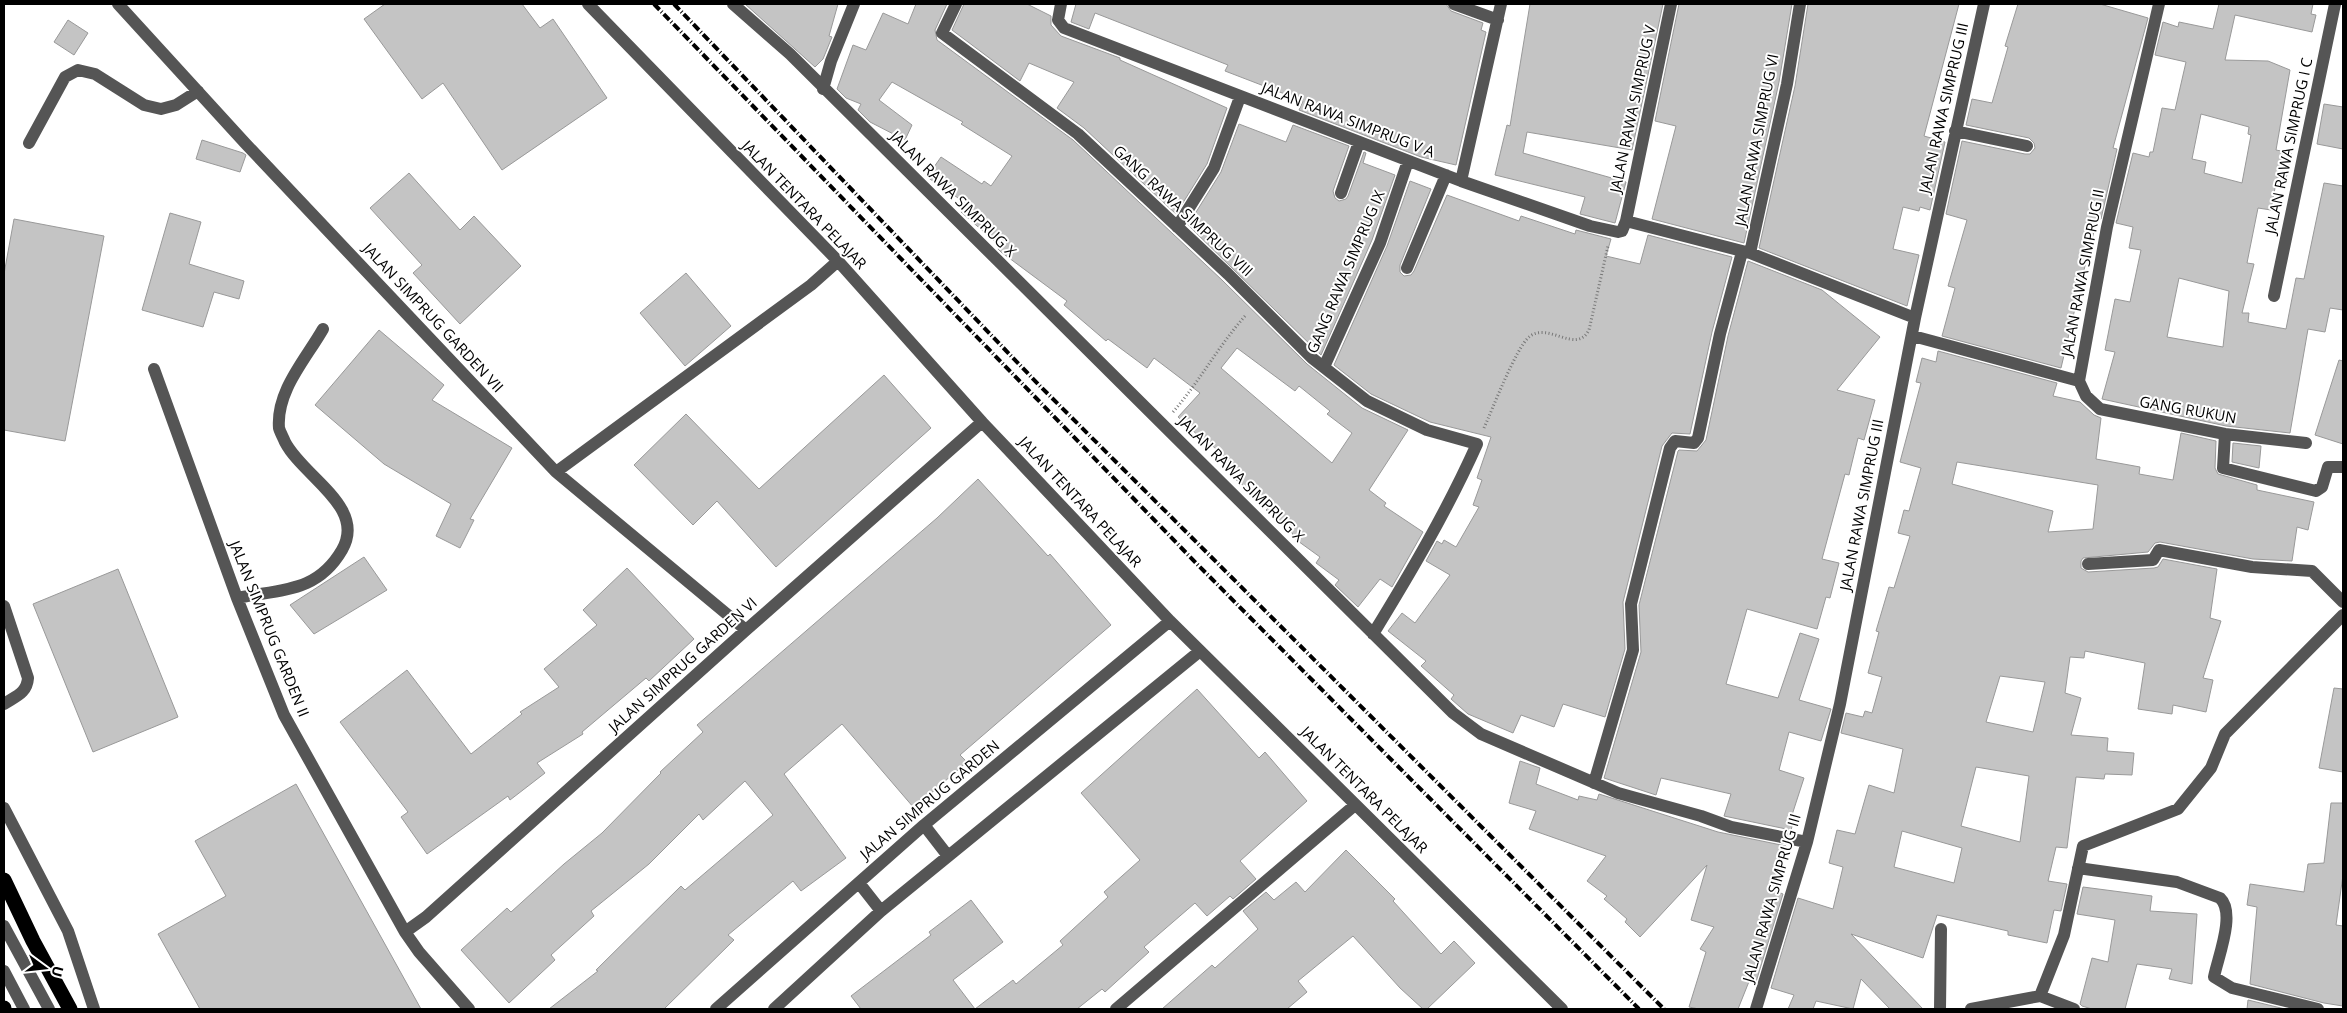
<svg xmlns="http://www.w3.org/2000/svg" width="2347" height="1013" viewBox="0 0 2347 1013" font-family="'Open Sans',sans-serif">
	<style>
		.building { fill: #c4c4c4; stroke: #999; fill-rule: evenodd }
		.lines { fill: none; stroke-linecap: round; stroke-linejoin: round }
		.path { stroke: #777; stroke-width: 3; stroke-dasharray: 1 2.5; stroke-linecap: butt }
		.minor { stroke: #555; stroke-width: 12 }
		.highway { stroke: #000; stroke-width: 15 }
		.rail { stroke: #000; stroke-width: 4; stroke-dasharray: 8 2.5 1 2.5; stroke-linecap: butt }
		.labels { text-anchor: middle; stroke-width: 4; stroke-linejoin: round; paint-order: stroke }
		.street-label { font-size: 15px; fill: #000; stroke: #fff }
	</style>
	<rect width="100%" height="100%" fill="#fff"/>
	<path class="building" d="M 385,4 L 522,4 L 540,28 L 553,19 L 607,98 L 502,170 L 443,83 L 422,99 L 364,19 Z
		M 745,4 L 838,4 L 829,36 L 832,37 L 823,59 L 815,67 Z
		M 916,4 L 947,4 L 935,30 L 937,40 L 1073,140 L 1222,280 L 1307,364 L 1362,408 L 1408,430 L 1369,490 L 1386,503 L 1384,506 L 1423,532 L 1392,587 L 1380,579 L 1358,607 L 1335,585 L 1339,580 L 1316,563 L 1320,557 L 1291,536 L 1293,534 L 1266,510 L 1269,507 L 1234,478 L 1240,471 L 1204,438 L 1203,440 L 1178,417 L 1200,393 L 1154,358 L 1147,368 L 1108,339 L 1106,341 L 1064,305 L 1067,301 L 1001,252 L 998,249 L 1000,246 L 961,212 L 967,204 L 927,177 L 941,157 L 982,184 L 984,181 L 991,186 L 1012,156 L 961,124 L 963,122 L 892,82 L 879,100 L 912,125 L 905,140 L 870,122 L 858,110 L 861,104 L 846,98 L 837,89 L 853,45 L 866,50 L 883,13 L 908,24 ZM 1237,348 L 1295,391 L 1299,386 L 1330,411 L 1327,414 L 1352,433 L 1332,463 L 1221,368 Z
		M 964,4 L 1027,4 L 1051,16 L 1051,25 L 1061,36 L 1120,58 L 1120,60 L 1227,108 L 1207,164 L 1176,214 L 1084,128 L 1057,108 L 1074,82 L 1029,63 L 1020,81 L 952,30 Z
		M 1076,4 L 1446,4 L 1451,11 L 1483,23 L 1481,30 L 1486,32 L 1456,165 L 1421,157 L 1299,110 L 1303,101 L 1225,71 L 1228,65 L 1095,13 L 1089,29 L 1071,22 Z
		M 1530,4 L 1663,4 L 1632,150 L 1527,132 L 1523,153 L 1626,182 L 1615,223 L 1580,214 L 1585,197 L 1495,175 L 1507,125 L 1510,126 Z
		M 1679,4 L 1792,4 L 1779,82 L 1744,243 L 1652,219 L 1676,126 L 1655,121 Z
		M 1808,4 L 1959,4 L 1924,136 L 1945,142 L 1930,210 L 1920,207 L 1919,211 L 1903,207 L 1893,249 L 1919,255 L 1907,306 L 1759,248 L 1795,86 Z
		M 2018,4 L 2100,4 L 2148,18 L 2113,148 L 2117,149 L 2101,219 L 2098,218 L 2089,249 L 2061,368 L 1942,336 L 1955,288 L 1948,286 L 1967,220 L 1946,214 L 1962,141 L 2025,154 L 2030,154 L 2035,148 L 2034,143 L 2029,138 L 1966,125 L 1972,99 L 1992,103 L 2008,47 L 2005,46 Z
		M 2219,4 L 2313,4 L 2311,14 L 2316,15 L 2312,32 L 2235,15 L 2225,60 L 2268,61 L 2290,70 L 2276,150 L 2291,153 L 2286,179 L 2277,177 L 2271,210 L 2258,208 L 2247,263 L 2254,264 L 2242,313 L 2249,313 L 2248,322 L 2286,329 L 2296,278 L 2304,279 L 2324,183 L 2343,186 L 2343,310 L 2330,308 L 2325,332 L 2308,329 L 2290,433 L 2226,426 L 2102,399 L 2115,352 L 2105,350 L 2115,299 L 2130,302 L 2141,250 L 2129,248 L 2133,227 L 2116,223 L 2133,153 L 2149,157 L 2150,152 L 2153,152 L 2162,108 L 2175,110 L 2186,62 L 2155,55 L 2163,22 L 2178,27 L 2179,22 L 2213,29 ZM 2201,114 L 2249,127 L 2248,134 L 2251,135 L 2242,183 L 2204,173 L 2206,162 L 2192,159 ZM 2179,278 L 2229,291 L 2223,347 L 2167,337 Z
		M 68,20 L 88,33 L 74,55 L 54,42 Z
		M 2324,104 L 2343,107 L 2343,149 L 2317,144 Z
		M 1239,124 L 1286,142 L 1293,125 L 1349,146 L 1333,191 L 1335,198 L 1339,201 L 1346,199 L 1348,196 L 1364,152 L 1366,153 L 1363,163 L 1395,175 L 1372,240 L 1321,355 L 1188,225 L 1221,172 Z
		M 202,140 L 243,153 L 246,155 L 240,172 L 196,159 Z
		M 409,173 L 460,230 L 474,216 L 521,266 L 460,324 L 413,273 L 422,265 L 370,208 Z
		M 1410,181 L 1431,189 L 1400,265 L 1400,272 L 1404,276 L 1411,275 L 1414,271 L 1447,195 L 1519,221 L 1521,216 L 1575,234 L 1576,230 L 1611,239 L 1606,256 L 1640,264 L 1648,235 L 1732,257 L 1712,332 L 1690,434 L 1672,433 L 1662,446 L 1623,602 L 1625,649 L 1605,717 L 1563,704 L 1554,727 L 1521,715 L 1513,733 L 1468,714 L 1451,699 L 1454,695 L 1421,666 L 1426,661 L 1388,631 L 1402,613 L 1415,623 L 1450,575 L 1426,561 L 1437,541 L 1442,544 L 1444,540 L 1456,547 L 1479,507 L 1473,505 L 1482,480 L 1477,478 L 1491,437 L 1430,422 L 1371,394 L 1334,365 L 1387,246 Z
		M 170,213 L 201,222 L 189,264 L 244,281 L 239,299 L 214,292 L 203,327 L 142,310 Z
		M 14,219 L 104,236 L 65,441 L 4,430 L 4,274 Z
		M 1748,261 L 1822,290 L 1880,337 L 1837,390 L 1875,400 L 1864,440 L 1858,438 L 1849,475 L 1845,474 L 1822,559 L 1839,563 L 1830,598 L 1826,597 L 1817,629 L 1747,609 L 1726,684 L 1778,698 L 1800,633 L 1819,639 L 1799,700 L 1831,709 L 1821,741 L 1789,732 L 1779,770 L 1804,778 L 1792,815 L 1795,816 L 1791,830 L 1724,816 L 1731,794 L 1661,778 L 1656,795 L 1604,778 L 1641,652 L 1639,605 L 1678,451 L 1679,450 L 1697,451 L 1706,440 L 1728,336 Z
		M 686,273 L 731,326 L 685,366 L 640,313 Z
		M 379,330 L 444,385 L 432,400 L 512,448 L 470,519 L 474,520 L 460,548 L 436,536 L 451,504 L 384,464 L 315,405 Z
		M 1938,351 L 2057,383 L 2053,396 L 2080,402 L 2094,415 L 2101,418 L 2096,459 L 2140,467 L 2139,474 L 2173,480 L 2181,433 L 2216,441 L 2215,468 L 2218,474 L 2257,485 L 2257,490 L 2314,502 L 2308,530 L 2297,527 L 2292,561 L 2253,559 L 2160,542 L 2155,543 L 2148,552 L 2083,558 L 2081,561 L 2081,568 L 2088,572 L 2154,568 L 2158,567 L 2163,559 L 2217,569 L 2210,618 L 2221,621 L 2203,678 L 2213,680 L 2206,712 L 2173,705 L 2172,714 L 2138,709 L 2145,663 L 2085,651 L 2084,658 L 2070,657 L 2065,693 L 2081,698 L 2071,735 L 2108,738 L 2107,751 L 2134,753 L 2132,775 L 2105,774 L 2104,779 L 2076,777 L 2067,848 L 2056,847 L 2048,881 L 2067,884 L 2061,911 L 2054,910 L 2047,943 L 2008,935 L 2008,931 L 1937,915 L 1923,958 L 1851,934 L 1923,1009 L 1890,1009 L 1861,979 L 1853,1009 L 1816,1001 L 1813,1009 L 1788,1009 L 1794,995 L 1771,988 L 1798,898 L 1833,909 L 1843,867 L 1829,863 L 1837,830 L 1855,834 L 1869,785 L 1894,793 L 1903,749 L 1841,733 L 1846,713 L 1863,717 L 1865,711 L 1872,713 L 1882,677 L 1868,673 L 1879,632 L 1876,631 L 1889,587 L 1894,588 L 1910,536 L 1898,533 L 1904,510 L 1909,511 L 1921,468 L 1900,462 L 1921,383 L 1916,382 L 1922,358 L 1936,362 ZM 1957,462 L 2098,485 L 2093,529 L 2048,532 L 2053,511 L 1952,484 ZM 2000,676 L 2045,682 L 2033,732 L 1986,722 ZM 1976,767 L 2029,776 L 2020,842 L 1961,826 ZM 1902,831 L 1962,848 L 1954,883 L 1894,867 Z
		M 2339,360 L 2343,361 L 2343,444 L 2315,435 Z
		M 884,375 L 931,428 L 776,567 L 717,501 L 693,525 L 634,465 L 686,414 L 759,489 Z
		M 2233,443 L 2261,446 L 2259,468 L 2232,462 Z
		M 978,479 L 1048,556 L 1050,554 L 1111,625 L 960,755 L 967,762 L 914,808 L 842,724 L 784,774 L 846,858 L 801,891 L 793,881 L 728,935 L 734,940 L 664,1009 L 549,1009 L 598,971 L 596,970 L 681,886 L 685,890 L 773,815 L 745,781 L 703,820 L 699,814 L 649,864 L 591,911 L 594,916 L 551,955 L 555,960 L 509,1003 L 461,950 L 507,908 L 511,912 L 564,864 L 602,833 L 661,773 L 660,772 L 703,732 L 697,725 L 937,518 Z
		M 364,557 L 387,590 L 314,634 L 290,605 Z
		M 627,568 L 694,639 L 649,681 L 646,678 L 582,732 L 583,734 L 537,763 L 545,773 L 510,800 L 508,796 L 427,854 L 401,817 L 408,812 L 340,722 L 407,670 L 471,754 L 522,714 L 520,712 L 559,687 L 544,669 L 597,625 L 583,610 Z
		M 118,569 L 178,717 L 93,752 L 33,604 Z
		M 2334,688 L 2343,689 L 2343,772 L 2319,768 Z
		M 1197,689 L 1259,758 L 1265,752 L 1307,801 L 1240,861 L 1256,879 L 1233,899 L 1230,896 L 1207,916 L 1195,903 L 1144,947 L 1149,952 L 1105,992 L 1102,989 L 1077,1009 L 861,1009 L 851,996 L 931,935 L 929,932 L 971,900 L 1003,942 L 953,980 L 975,1009 L 1013,980 L 1016,984 L 1063,945 L 1060,941 L 1108,897 L 1104,892 L 1140,860 L 1081,793 Z
		M 1520,761 L 1540,768 L 1536,784 L 1578,800 L 1579,796 L 1597,800 L 1599,794 L 1718,832 L 1786,846 L 1778,869 L 1782,870 L 1776,891 L 1783,894 L 1756,982 L 1750,979 L 1738,1009 L 1699,1009 L 1689,1007 L 1706,952 L 1700,949 L 1714,927 L 1691,920 L 1707,865 L 1640,937 L 1625,922 L 1627,919 L 1604,899 L 1607,896 L 1587,881 L 1606,856 L 1529,829 L 1536,811 L 1509,803 Z
		M 296,784 L 421,1009 L 200,1009 L 158,934 L 226,896 L 195,841 Z
		M 2331,803 L 2343,803 L 2343,875 L 2336,925 L 2343,926 L 2343,1006 L 2324,1003 L 2250,984 L 2257,907 L 2247,905 L 2250,884 L 2304,892 L 2308,864 L 2324,863 Z
		M 1346,850 L 1395,899 L 1393,901 L 1441,954 L 1454,941 L 1475,963 L 1427,1009 L 1423,1009 L 1400,988 L 1353,936 L 1298,981 L 1307,992 L 1287,1009 L 1162,1009 L 1212,965 L 1215,968 L 1258,929 L 1243,911 L 1266,892 L 1274,900 L 1296,882 L 1305,892 Z
		M 2083,887 L 2152,896 L 2150,911 L 2197,914 L 2192,984 L 2169,979 L 2172,969 L 2137,964 L 2125,1009 L 2092,1009 L 2082,1006 L 2080,1004 L 2092,958 L 2108,962 L 2115,920 L 2077,914 Z
		M 2248,1000 L 2285,1009 L 2247,1009 Z"/>
	<g class="lines">
		<path class="path" d="M 1173,412 C 1200,381 1219,345 1246,315
			M 1484,428 C 1492,410 1516,348 1529,337 C 1548,321 1576,355 1589,330 L 1608,246"/>
		<path class="minor" d="M 118,4 L 245,143 L 556,472 L 746,630
			M 588,4 L 838,261 L 982,422 L 1170,621 L 1562,1009
			M 733,4 L 790,54 L 1453,713 L 1481,734 L 1618,793 L 1701,816 L 1731,827 L 1807,842
			M 956,4 L 942,33 L 1078,134 L 1228,274 L 1312,358 L 1367,401 L 1427,430 L 1477,444 C 1447,511 1411,572 1373,634
			M 1061,4 L 1058,20 L 1064,28 L 1461,181 L 1590,226 L 1618,232 L 1622,231 L 1626,221 L 1671,4
			M 1454,4 L 1498,20
			M 823,89 L 831,61 L 854,4
			M 1955,131 L 2027,146
			M 29,143 L 65,77 L 78,70 L 95,74 L 144,105 L 161,109 L 176,105 L 198,91
			M 1461,181 L 1501,4
			M 1341,193 L 1359,142
			M 1626,221 L 1750,253 L 1915,318
			M 1177,227 L 1214,168 L 1240,97
			M 1750,253 L 1787,84 L 1800,4
			M 1407,268 L 1446,175
			M 2274,296 L 2335,4
			M 1913,336 L 2079,381
			M 1324,367 L 1380,243 L 1408,161
			M 154,369 L 237,598 L 284,715 L 405,932 L 419,952 L 469,1009
			M 2079,381 L 2107,227 L 2159,4
			M 2079,381 L 2086,396 L 2100,409 L 2225,434 L 2306,443
			M 2225,434 L 2223,468 L 2316,491 L 2322,487 L 2328,467 L 2343,467
			M 556,472 L 811,285 L 838,261
			M 2088,564 L 2153,560 L 2159,550 L 2252,567 L 2312,571 L 2343,602
			M 237,598 C 281,589 317,593 342,550 C 367,507 303,477 285,442 C 283,437 280,432 279,428 C 276,391 306,359 323,329
			M 4,606 L 28,678 C 27,693 16,696 4,704
			M 1594,783 L 1633,650 L 1631,604 L 1670,448 L 1675,441 L 1694,443 L 1698,438 L 1720,334 L 1742,252
			M 4,808 L 68,931 L 94,1009
			M 924,825 L 948,856
			M 2078,868 L 2177,882 L 2220,898 C 2236,913 2218,957 2214,977 L 2232,988 L 2318,1009
			M 859,883 L 881,911
			M 4,926 L 49,1009
			M 405,932 L 426,917 L 746,630 L 982,422
			M 4,971 L 24,1009
			M 2040,996 L 2074,1009
			M 716,1009 L 924,825 L 1170,621
			M 774,1009 L 881,911 L 1200,651
			M 1116,1009 L 1355,805
			M 1756,1009 L 1807,842 L 1840,704 L 1915,318 L 1984,4
			M 1940,1009 L 1941,929
			M 1971,1009 L 2040,996 L 2064,935 L 2083,846 L 2178,809 L 2211,768 L 2225,734 L 2343,615"/>
		<path class="highway" d="M 4,880 L 33,941 L 70,1009
			M 4,1008 L 4,1009"/>
		<path class="rail" d="M 654,4 L 1197,564 L 1639,1009
			M 674,4 L 1038,384 L 1664,1009"/>
	</g>
	<g class="labels">
		<g class="street-label">
			<text transform="translate(1944 108) rotate(-77)" y="5">JALAN RAWA SIMPRUG III</text>
			<text transform="translate(1633 109) rotate(-78)" y="5">JALAN RAWA SIMPRUG V</text>
			<text transform="translate(1348 120) rotate(21)" y="5">JALAN RAWA SIMPRUG V A</text>
			<text transform="translate(1757 140) rotate(-79)" y="5">JALAN RAWA SIMPRUG VI</text>
			<text transform="translate(2289 146) rotate(-78)" y="5">JALAN RAWA SIMPRUG I C</text>
			<text transform="translate(953 194) rotate(45)" y="5">JALAN RAWA SIMPRUG X</text>
			<text transform="translate(804 205) rotate(46)" y="5">JALAN TENTARA PELAJAR</text>
			<text transform="translate(1183 211) rotate(43)" y="5">GANG RAWA SIMPRUG VIII</text>
			<text transform="translate(1346 272) rotate(-67)" y="5">GANG RAWA SIMPRUG IX</text>
			<text transform="translate(2083 273) rotate(-79)" y="5">JALAN RAWA SIMPRUG II</text>
			<text transform="translate(433 318) rotate(47)" y="5">JALAN SIMPRUG GARDEN VII</text>
			<text transform="translate(2188 410) rotate(10)" y="5">GANG RUKUN</text>
			<text transform="translate(1241 479) rotate(45)" y="5">JALAN RAWA SIMPRUG X</text>
			<text transform="translate(1080 502) rotate(47)" y="5">JALAN TENTARA PELAJAR</text>
			<text transform="translate(1862 505) rotate(-79)" y="5">JALAN RAWA SIMPRUG III</text>
			<text transform="translate(269 629) rotate(68)" y="5">JALAN SIMPRUG GARDEN II</text>
			<text transform="translate(683 665) rotate(-42)" y="5">JALAN SIMPRUG GARDEN VI</text>
			<text transform="translate(1364 790) rotate(45)" y="5">JALAN TENTARA PELAJAR</text>
			<text transform="translate(930 800) rotate(-40)" y="5">JALAN SIMPRUG GARDEN</text>
			<text transform="translate(1772 898) rotate(-74)" y="5">JALAN RAWA SIMPRUG III</text>
		</g>
	</g>
	<rect width="2347" height="1013" fill="none" stroke="#000000" stroke-width="10"/>
	<g transform="translate(45 968) rotate(105)" stroke="#ffffff" stroke-width="4" paint-order="stroke">
	<path d="M0-4L9 19L0 12L-9 19Z" fill="#000000"/>
	<text y="-8" font-size="14" font-weight="bold" text-anchor="middle" fill="#000000">U</text>
	</g>
</svg>
